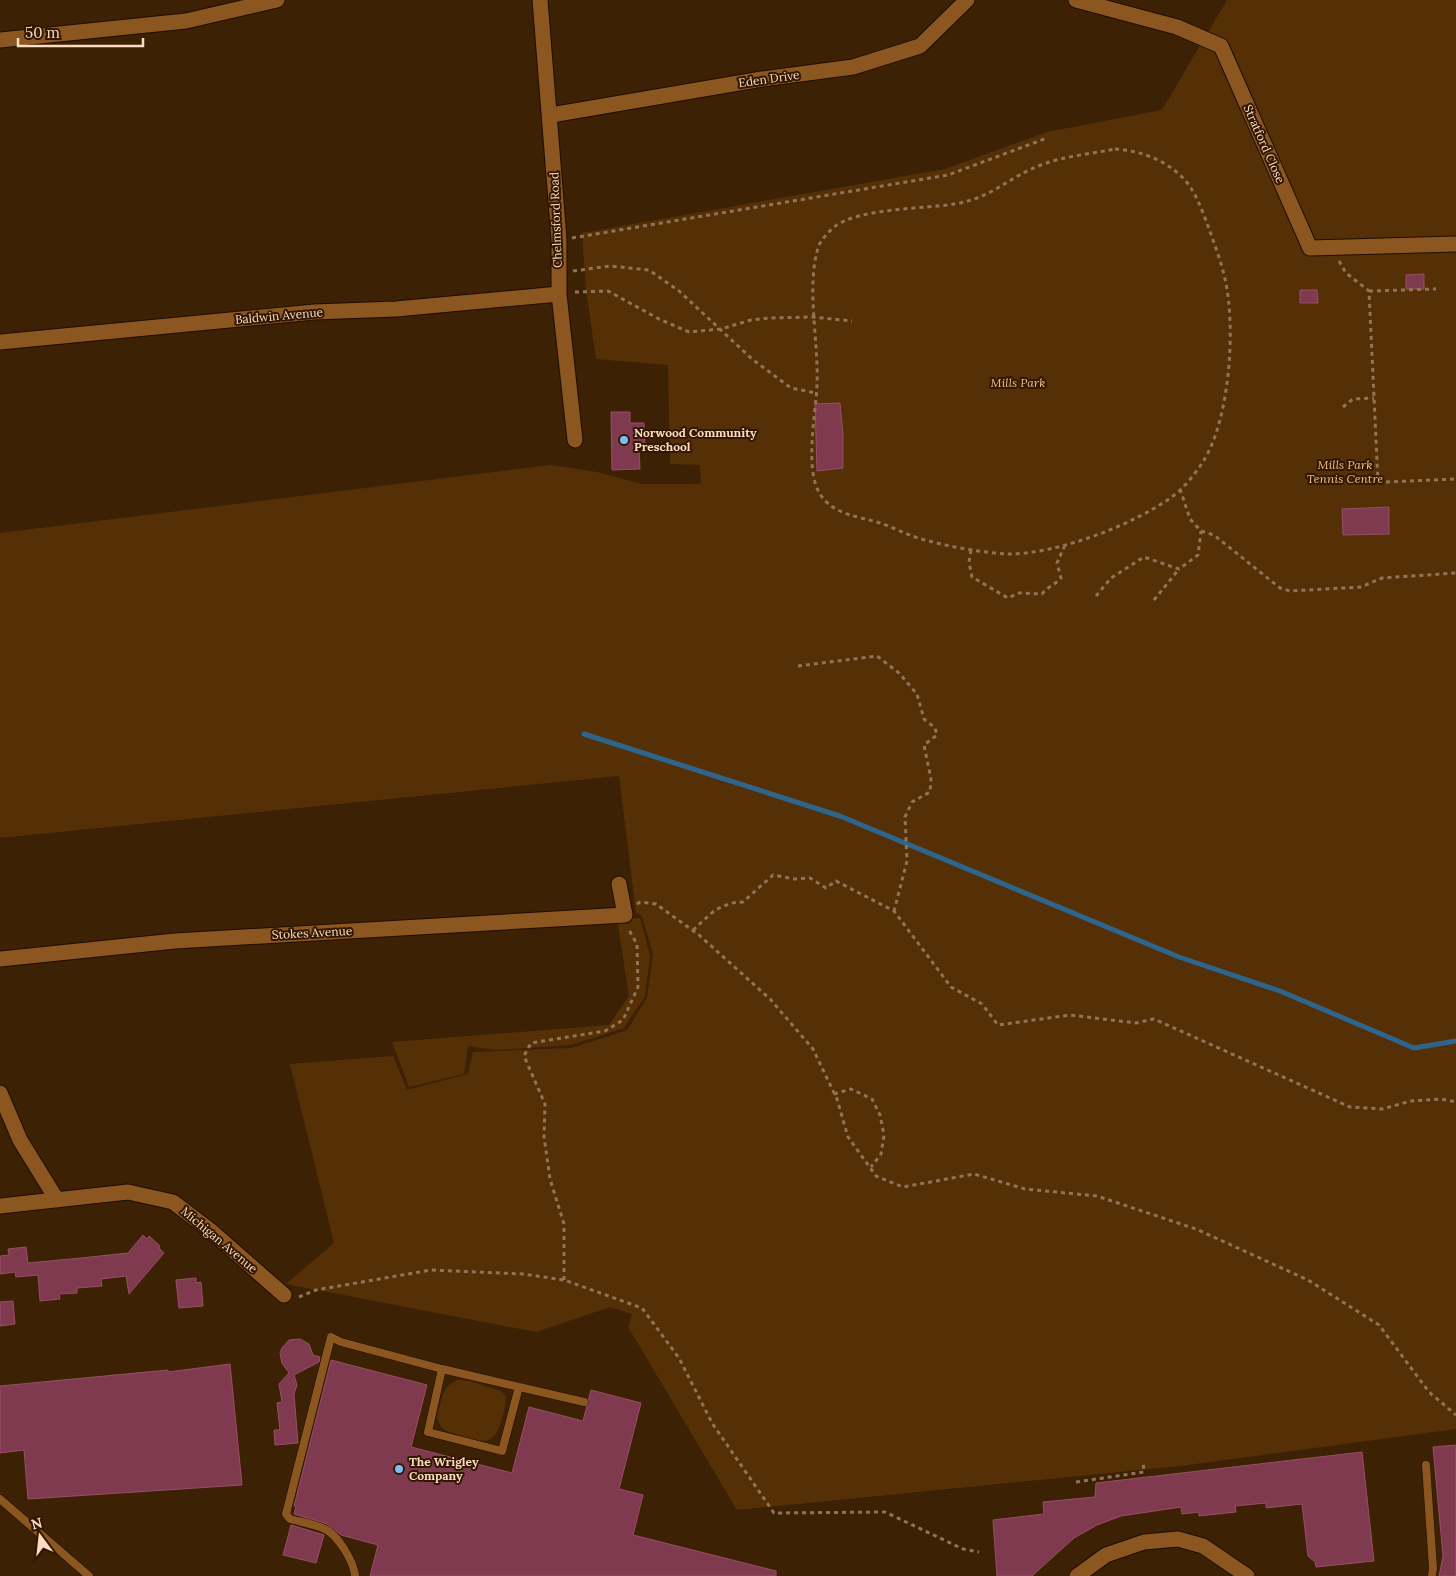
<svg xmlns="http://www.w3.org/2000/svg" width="1456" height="1576" viewBox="0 0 1456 1576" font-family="Lora,serif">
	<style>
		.green { fill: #553007 }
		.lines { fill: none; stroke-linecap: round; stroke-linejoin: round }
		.stream { stroke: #2e658c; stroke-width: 5 }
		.building { fill: #7f3a50; stroke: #974f65 }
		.lane-casing { stroke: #1e0d01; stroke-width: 9 }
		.street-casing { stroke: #1e0d01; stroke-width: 17 }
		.path { stroke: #917458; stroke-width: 3; stroke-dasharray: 4 4; stroke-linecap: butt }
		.lane { stroke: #8c5620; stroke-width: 8 }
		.street { stroke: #8c5620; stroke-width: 15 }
		.poi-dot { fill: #76c0f7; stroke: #321700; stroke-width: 2 }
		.labels { text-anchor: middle; stroke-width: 4; stroke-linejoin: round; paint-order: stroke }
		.street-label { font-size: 12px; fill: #fbdcc2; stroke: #321700 }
		.park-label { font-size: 12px; font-style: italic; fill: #f7be8c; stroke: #321700 }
		.poi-label { font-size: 12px; font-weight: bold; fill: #fbdcc2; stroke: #321700; text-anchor: start }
	</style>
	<rect width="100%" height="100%" fill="#3d2105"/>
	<path class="green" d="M 1227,0 L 1456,0 L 1456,1429 L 1180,1466 L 737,1510 L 628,1327 L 632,1314 L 610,1307 L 536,1332 L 286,1284 L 334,1243 L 290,1064 L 393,1056 L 407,1090 L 468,1074 L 473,1052 L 572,1048 L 627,1030 L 647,998 L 653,954 L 642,916 L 636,912 L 619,776 L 0,838 L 0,533 L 551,465 L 597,472 L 642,484 L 701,484 L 700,465 L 670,464 L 668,365 L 596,359 L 586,290 L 582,233 L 945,169 L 1047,132 L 1162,110 Z
		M 640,918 L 650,956 L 645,996 L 624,1028 L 571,1045 L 495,1050 L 468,1046 L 464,1074 L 409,1087 L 392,1042 L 609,1025 L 629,996 L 617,919 Z
		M 457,1380 L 469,1381 L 501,1391 L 505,1395 C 507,1403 504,1410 502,1418 C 494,1448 484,1442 458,1435 C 451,1432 442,1431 439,1423 C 435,1416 439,1408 441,1401 C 444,1390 447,1385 457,1380 Z"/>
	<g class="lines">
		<path class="stream" d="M 584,734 L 840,816 L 1179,957 L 1280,991 L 1414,1048 L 1456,1041"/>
	</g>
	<path class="building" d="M 1424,274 L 1424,289 L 1406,289 L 1406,275 Z
		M 1300,290 L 1317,290 L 1318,303 L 1300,303 Z
		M 840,403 L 843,435 L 843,468 L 817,471 L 815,404 Z
		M 611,412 L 630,412 L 630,423 L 644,423 L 645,447 L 639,447 L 640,469 L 612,470 Z
		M 1389,507 L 1389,534 L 1343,535 L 1342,509 Z
		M 143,1235 L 147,1239 L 149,1236 L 160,1246 L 159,1248 L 164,1253 L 129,1294 L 126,1276 L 101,1279 L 102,1286 L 77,1288 L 77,1293 L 59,1294 L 60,1299 L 40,1301 L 38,1275 L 16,1277 L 15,1272 L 0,1274 L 0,1256 L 9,1255 L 8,1249 L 26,1247 L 28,1263 L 81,1258 L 128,1253 Z
		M 196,1278 L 196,1283 L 201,1282 L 203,1306 L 179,1308 L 176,1280 Z
		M 13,1301 L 15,1324 L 0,1326 L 0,1302 Z
		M 300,1339 L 309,1344 L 313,1355 L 320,1357 L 319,1362 L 294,1375 L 297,1385 L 294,1394 L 298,1443 L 275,1445 L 274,1430 L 280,1430 L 277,1403 L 282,1402 L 279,1384 L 289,1373 L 282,1363 L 280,1353 L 282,1348 L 289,1340 Z
		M 331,1360 L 427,1385 L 411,1447 L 512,1473 L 529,1407 L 583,1421 L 591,1390 L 641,1403 L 619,1489 L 643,1495 L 633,1535 L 776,1571 L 776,1576 L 370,1576 L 378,1545 L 341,1535 L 327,1524 L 294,1514 L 296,1507 L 294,1506 Z
		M 230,1364 L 242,1485 L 28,1499 L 24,1450 L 0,1453 L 0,1386 L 168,1370 L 168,1372 Z
		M 1456,1445 L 1456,1576 L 1439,1576 L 1443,1556 L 1433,1447 Z
		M 1362,1452 L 1374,1561 L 1316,1567 L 1315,1562 L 1308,1556 L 1302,1504 L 1266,1508 L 1266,1503 L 1235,1506 L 1236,1512 L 1199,1516 L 1199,1512 L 1182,1514 L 1181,1507 L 1121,1516 L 1097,1525 L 1074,1538 L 1032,1576 L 997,1576 L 993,1520 L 1044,1514 L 1043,1502 L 1095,1497 L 1096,1483 Z
		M 291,1525 L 324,1535 L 316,1563 L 283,1555 Z"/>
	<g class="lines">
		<defs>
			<path id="lane" d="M 442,1369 L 428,1432 L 502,1451 L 519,1387
				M 1426,1465 L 1433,1568 L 1432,1576
				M 0,1499 L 89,1576
				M 355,1576 C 354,1562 338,1535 325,1529 C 314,1524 301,1522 290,1519 L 286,1514 L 331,1337 L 341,1342 L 442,1369 L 584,1402"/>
			<path id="street" d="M 540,0 L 559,239 L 559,294 L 575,440
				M 1076,0 L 1177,27 L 1221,46 L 1310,248 L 1456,244
				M 0,40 L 186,21 L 277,0
				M 551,115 L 762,79 L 853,67 L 920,46 L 967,0
				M 0,342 L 314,312 L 396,309 L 559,294
				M 0,959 L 175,941 L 625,915 L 619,884
				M 0,1093 L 20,1140 L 57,1200
				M 0,1206 L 128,1192 L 173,1202 L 211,1231 L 284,1295
				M 1077,1576 L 1106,1555 L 1144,1542 L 1178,1539 L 1203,1546 L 1247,1576"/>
		</defs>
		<use href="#lane" class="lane-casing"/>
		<use href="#street" class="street-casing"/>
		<path class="path" d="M 1115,149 C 1141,151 1164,159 1183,178 C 1195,190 1202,210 1208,226 C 1214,243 1221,261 1225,279 C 1236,326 1230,418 1204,460 C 1196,473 1185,487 1173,496 C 1134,525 1055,555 1006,554 C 979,552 951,547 925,540 C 909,536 895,528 880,523 C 858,516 833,515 820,494 C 804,469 816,413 817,385 C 819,344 806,288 818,248 C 820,241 828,232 834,227 C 858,208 923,209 954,204 C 993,198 1008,177 1041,165 C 1064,156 1091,154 1115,149 Z
			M 572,238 L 948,175 L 1047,138
			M 1339,261 L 1346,273 L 1369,291 L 1378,482
			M 573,271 L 610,266 L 649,270 L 679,291 L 752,359 L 791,388 L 816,393
			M 1369,291 L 1436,289
			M 575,292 L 608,291 L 659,319 L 689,332 L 721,329 L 751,320 L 769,318 L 813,317 L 852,321
			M 1343,407 L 1353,399 L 1374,398
			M 1362,483 L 1456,479
			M 1180,489 L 1190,519 L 1201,531 L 1214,535 L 1280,588 L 1290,591 L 1361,587 L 1382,578 L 1456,573
			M 971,550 L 969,562 L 972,577 L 1008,598 L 1019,593 L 1042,594 C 1047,587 1055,585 1061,578 L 1057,563 L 1065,545
			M 1096,596 L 1111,578 L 1144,557 L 1179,569 L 1198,555 L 1201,531
			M 1154,600 L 1179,569
			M 798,666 L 877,656 L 899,673 L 917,694 L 924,719 L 935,728 L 937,735 L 924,745 L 931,779 L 930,792 L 912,802 L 905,817 L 907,861 L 894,911
			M 637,904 L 640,902 L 656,904 L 699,935 L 770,999 L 813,1049 L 837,1099 L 848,1137 L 876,1176 L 903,1187 L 974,1174 L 1025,1189 L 1097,1196 L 1196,1229 L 1308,1280 L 1379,1325 L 1429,1392 L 1456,1415
			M 693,930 L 715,910 L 731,903 L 743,902 L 773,875 L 794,879 L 810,878 L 826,888 L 836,881 L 894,911 L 951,987 L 982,1004 L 998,1025 L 1070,1015 L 1136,1023 L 1154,1019 L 1350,1107 L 1382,1109 L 1411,1101 L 1441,1099 L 1456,1102
			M 834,1094 L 851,1089 L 872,1099 L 880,1115 L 884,1135 L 881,1154 L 871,1167
			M 564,1280 L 564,1224 L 550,1179 L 544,1137 L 545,1104 L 524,1056 L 531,1043 L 605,1031 L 623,1020 L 638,987 L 637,944 L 629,930
			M 299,1297 L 316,1290 L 431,1270 L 523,1274 L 564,1280 L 642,1308 L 679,1358 L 712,1423 L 774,1513 L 885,1512 L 963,1549 L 979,1552
			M 1076,1482 L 1144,1472 L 1143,1461"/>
		<use href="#lane" class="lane"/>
		<use href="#street" class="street"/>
	</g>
	<g class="poi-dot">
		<circle cx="624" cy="440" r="5"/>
		<circle cx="399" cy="1469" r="5"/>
	</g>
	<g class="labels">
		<g class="street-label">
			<text transform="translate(769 79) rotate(-8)" y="4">Eden Drive</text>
			<text transform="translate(1264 144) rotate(66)" y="4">Stratford Close</text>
			<text transform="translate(556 220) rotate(-92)" y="4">Chelmsford Road</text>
			<text transform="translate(279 316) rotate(-5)" y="4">Baldwin Avenue</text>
			<text transform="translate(312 933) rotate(-3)" y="4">Stokes Avenue</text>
			<text transform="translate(219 1240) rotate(40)" y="4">Michigan Avenue</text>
		</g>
		<g class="park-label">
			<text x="1018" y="387">Mills Park</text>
			<text x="1345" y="469">Mills Park<tspan x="1345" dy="14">Tennis Centre</tspan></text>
		</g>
		<g class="poi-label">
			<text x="634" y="437">Norwood Community<tspan x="634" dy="14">Preschool</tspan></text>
			<text x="409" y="1466">The Wrigley<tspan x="409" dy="14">Company</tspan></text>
		</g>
	</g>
	<g transform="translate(40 1536) rotate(345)" stroke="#321700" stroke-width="4" paint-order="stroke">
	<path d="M0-4L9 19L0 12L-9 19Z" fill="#fbdcc2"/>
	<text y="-8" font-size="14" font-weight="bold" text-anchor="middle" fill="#fbdcc2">N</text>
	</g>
	<path d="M18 38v8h125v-8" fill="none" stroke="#fbdcc2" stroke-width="2.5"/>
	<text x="25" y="38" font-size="15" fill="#fbdcc2" stroke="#321700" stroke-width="4" paint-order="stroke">50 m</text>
</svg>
